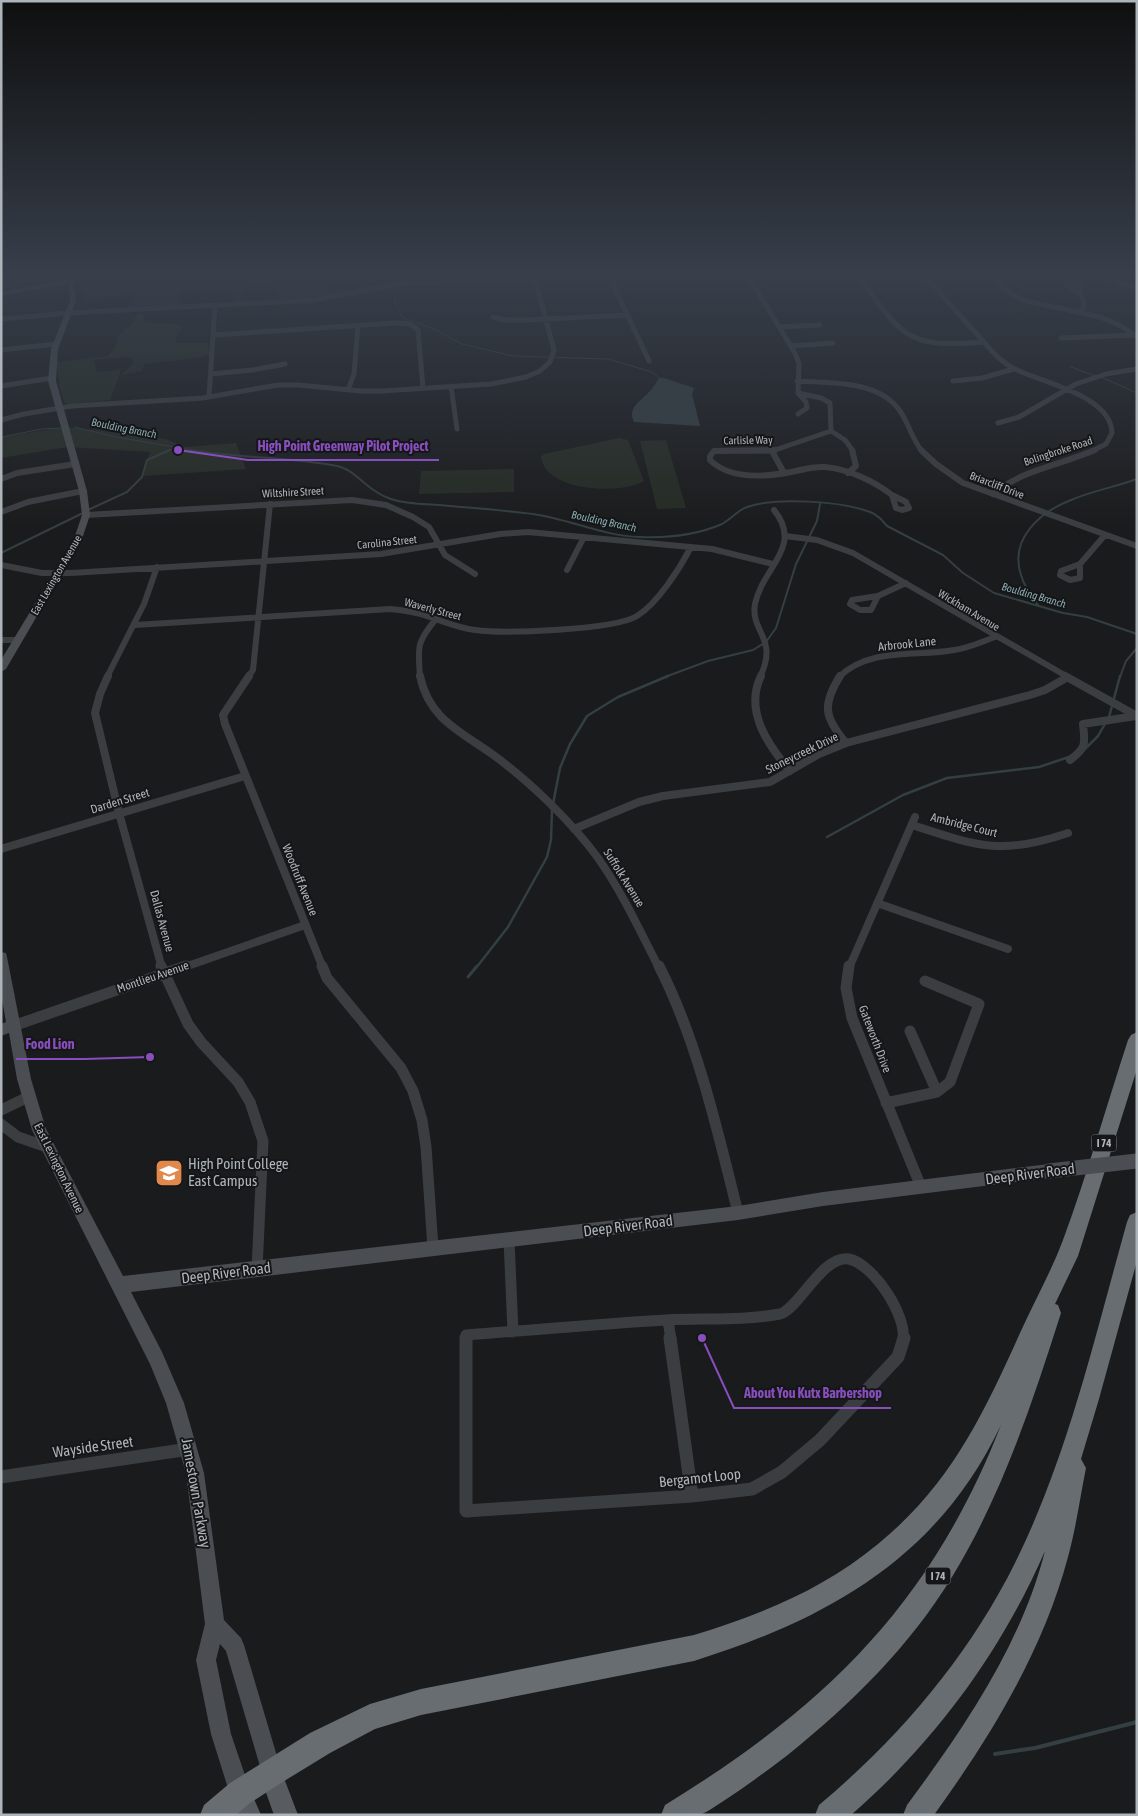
<svg xmlns="http://www.w3.org/2000/svg" width="1138" height="1816" viewBox="0 0 1138 1816" font-family="'Asap Condensed',sans-serif">
	<style>
		.built { fill: #262729 }
		.green { fill: #252c24 }
		.water { fill: #333f41 }
		.lines { fill: none; stroke-linecap: round; stroke-linejoin: round }
		.stream-far4 { stroke: #333f41; stroke-width: 1 }
		.stream-far3 { stroke: #333f41; stroke-width: 2 }
		.stream-far2 { stroke: #333f41; stroke-width: 2.5 }
		.stream-far1 { stroke: #333f41; stroke-width: 3 }
		.stream { stroke: #333f41; stroke-width: 4 }
		.street-far4 { stroke: #3b3e41; stroke-width: 5 }
		.street-far3 { stroke: #3b3e41; stroke-width: 6 }
		.street-far2 { stroke: #3b3e41; stroke-width: 8 }
		.street-far1 { stroke: #3b3e41; stroke-width: 11 }
		.street { stroke: #3b3e41; stroke-width: 13 }
		.secondary { fill: #4a4d51; fill-rule: evenodd }
		.primary { fill: #585b5f; fill-rule: evenodd }
		.highway { fill: #686d71; fill-rule: evenodd }
		.secondary-bridge { stroke: #4a4d51; stroke-width: 15 }
		.labels { text-anchor: middle; stroke-width: 4; stroke-linejoin: round; paint-order: stroke }
		.far-water-label { font-size: 11px; font-style: italic; fill: #89a9b1; stroke: #151617 }
		.far-street-label { font-size: 11px; fill: #aeb5ba; stroke: #151617 }
		.shield { fill: #151617; stroke: #808589; stroke-width: 1 }
		.shield-label { font-size: 11px; font-weight: bold; fill: #aeb5ba }
		.street-label { font-size: 12px; fill: #aeb5ba; stroke: #151617 }
		.near-poi-label { font-size: 15px; fill: #aeb5ba; stroke: #151617; text-anchor: start }
		.near-street-label { font-size: 15px; fill: #aeb5ba; stroke: #151617 }
		.leader { fill: none; stroke: #884ebe; stroke-width: 2 }
		.callout-dot { fill: #884ebe; stroke: #151617; stroke-width: 2 }
		.callout-label { font-size: 14px; text-anchor: middle; font-weight: bold; fill: #884ebe; stroke: #151617; stroke-width: 4; stroke-linejoin: round; paint-order: stroke }
	</style>
	<rect width="100%" height="100%" fill="#1a1b1c"/>
	<path class="built" d="M 1,274 L 56,274 L 58,276 L 52,280 L 1,289 Z
		M 140,274 L 355,274 L 323,281 L 323,297 L 276,299 L 277,283 L 252,283 L 242,290 L 245,302 L 233,302 L 234,292 L 227,289 L 182,291 L 180,294 L 182,305 L 125,309 L 136,293 L 83,301 L 83,287 L 93,282 Z"/>
	<path class="green" d="M 137,313 L 144,314 L 143,320 C 156,328 169,318 182,328 L 176,337 L 177,343 L 206,343 L 208,344 L 210,353 C 204,359 159,362 148,363 L 144,364 L 142,371 L 123,375 L 120,376 L 133,364 L 133,360 L 129,357 L 89,360 L 94,360 L 97,372 L 121,370 L 110,400 L 65,404 L 60,389 L 56,362 L 108,356 L 114,349 L 119,335 L 133,323 Z
		M 65,427 L 141,435 L 166,439 L 185,447 L 236,443 L 246,469 L 143,476 L 150,452 L 68,447 L 1,458 L 1,437 Z
		M 619,438 L 628,440 L 644,481 C 621,495 545,492 541,457 L 544,454 Z
		M 666,440 L 686,508 L 657,509 L 640,441 Z
		M 514,469 L 514,492 L 419,494 L 421,471 Z"/>
	<path class="water" d="M 659,378 L 664,378 L 694,388 L 692,394 L 700,426 L 634,422 C 627,407 641,401 649,392 C 653,388 656,383 659,378 Z"/>
	<g class="lines">
		<path class="stream-far4" d="M 392,274 L 395,302 L 402,317 L 436,330 L 462,344 L 513,356 L 608,359 L 652,372 L 662,380
			M 1070,274 L 1118,284
			M 1071,367 L 1095,376
			M 1101,377 L 1137,393
			M 74,427 L 116,437 L 197,451
			M 1,437 L 42,429 L 60,428
			M 167,451 L 174,448"/>
		<path class="stream-far3" d="M 190,450 C 238,458 288,457 337,466 C 355,469 368,492 391,499 C 406,504 423,504 439,505 C 470,508 502,510 533,514 C 569,519 603,536 640,537 C 667,538 697,535 722,524 C 731,519 738,510 747,507 C 776,497 841,501 870,512 C 878,515 882,520 887,526 L 943,555 L 963,573 L 994,593 L 1063,613 L 1087,617 L 1137,634
			M 88,510 L 127,492 L 142,477 L 147,460 L 170,450
			M 1,553 L 83,513
			M 1038,605 C 1031,596 1024,586 1021,575 C 1009,539 1040,512 1071,500 C 1092,491 1115,487 1137,479
			M 665,677 L 708,661 L 753,650 L 766,642 L 776,628 L 796,564 L 817,521 L 820,504
			M 1120,677 L 1126,661 L 1137,648"/>
		<path class="stream-far2" d="M 1109,717 L 1120,676
			M 1085,749 L 1098,736 L 1106,722
			M 553,804 L 560,768 L 570,744 L 587,716 L 618,697 L 668,676
			M 827,837 L 903,795 L 947,778 L 1039,767 L 1069,757
			M 476,968 L 508,927 L 547,857 L 551,840 L 552,810"/>
		<path class="stream-far1" d="M 468,977 L 477,966"/>
		<path class="stream" d="M 995,1754 L 1035,1748 L 1137,1722"/>
		<path class="street-far4" d="M 747,274 L 795,353 L 799,364 L 798,393 L 806,402 L 807,408 L 798,414
			M 857,274 C 902,335 904,349 984,342
			M 923,274 C 940,293 957,312 974,331 C 987,345 998,361 1015,369 C 1042,383 1111,395 1112,433 L 1106,444 L 1092,451
			M 991,274 L 1010,293 L 1022,300 L 1100,317 L 1119,325 L 1137,336
			M 1108,274 L 1119,283 L 1137,288
			M 609,276 L 649,361
			M 1079,292 L 1081,288 L 1079,285 L 1071,283 L 1066,285 L 1082,296 L 1084,304 L 1082,312
			M 493,317 L 505,320 L 525,320 L 628,315
			M 1,319 L 69,313 L 314,300 L 399,284 L 649,274
			M 779,327 L 820,325
			M 213,335 L 396,323 L 410,324 L 418,330 L 423,388
			M 1061,338 L 1135,335
			M 791,346 L 833,343
			M 1,350 L 56,344
			M 211,374 L 253,370 L 285,364
			M 797,381 C 830,383 879,380 900,411 C 909,424 912,439 922,451
			M 953,381 L 982,378 L 1014,369
			M 1,386 L 52,378
			M 451,386 L 457,429
			M 348,390 L 354,374 L 358,325
			M 209,397 L 215,305
			M 1,420 L 24,414 L 72,406 L 203,398 L 278,385 L 299,385 L 360,391 L 382,391 L 491,384 L 526,377 L 540,371 L 550,362 L 554,350 L 535,279
			M 998,423 L 1019,417 L 1076,384 L 1106,374 L 1137,369
			M 831,431 L 845,440 L 853,451
			M 714,451 L 772,451 L 831,431 L 830,403 L 821,398 L 798,393"/>
		<path class="street-far3" d="M 775,450 L 714,451 L 710,456 L 710,460 C 730,480 765,477 791,472 C 802,470 813,466 825,467 C 848,469 874,481 892,495
			M 921,450 L 936,464 L 963,483 L 1137,546
			M 772,451 L 784,473
			M 848,473 L 856,466 L 852,450
			M 1,479 L 17,473 L 75,464
			M 993,494 C 1024,469 1060,465 1095,450
			M 892,495 L 906,502 L 909,508 L 902,510 L 896,508 Z
			M 1,512 L 28,502 L 83,491
			M 86,515 L 352,500 L 386,505 L 413,517 L 429,527 L 445,555 L 475,574
			M 785,536 L 817,540 L 853,553 L 1068,677
			M 1080,564 L 1080,578 L 1070,580 L 1060,575 L 1061,571 Z
			M 1080,564 L 1105,535
			M 1,565 L 42,573 L 71,573 L 381,554 L 500,534 L 528,532 L 712,549 L 773,564
			M 567,570 L 584,537
			M 878,596 L 871,610 L 860,610 L 850,604 L 852,600 Z
			M 878,596 L 906,583
			M 135,625 L 390,609 C 400,610 410,611 420,614 C 438,619 457,628 475,630 C 504,634 614,630 637,616 C 658,603 680,568 691,547
			M 1,640 L 18,640
			M 107,677 L 144,604 L 157,567
			M 248,677 L 253,670 L 270,504
			M 420,677 C 418,647 416,643 436,619
			M 760,677 C 779,638 750,632 755,604 C 762,568 804,547 774,510
			M 839,677 C 869,647 917,657 954,650 C 969,648 981,642 995,637"/>
		<path class="street-far2" d="M 108,676 L 100,694 L 95,713 L 119,813 L 162,968
			M 249,676 L 223,715 L 225,724 L 323,968
			M 420,676 C 429,719 460,731 492,754 C 528,780 572,822 598,858 C 622,892 640,931 659,968
			M 761,676 C 744,711 768,745 790,771
			M 840,676 C 822,705 824,717 846,743
			M 1065,676 L 1137,716
			M 1070,760 C 1087,747 1085,744 1083,724 L 1136,716
			M 912,825 C 977,846 1001,856 1068,833
			M 574,829 L 639,802 L 663,796 L 770,782 L 819,754 L 846,743 L 1030,695 L 1045,690 L 1066,678
			M 1,849 L 245,776
			M 877,903 L 1008,949
			M 182,968 L 305,925
			M 849,968 L 915,817"/>
		<path class="street-far1" d="M 161,966 L 188,1024 L 201,1042 L 238,1082 L 250,1102 L 263,1141 L 257,1269
			M 322,966 L 327,978 L 401,1068 L 413,1091 L 422,1120 L 426,1147 L 433,1248
			M 659,966 C 697,1040 718,1132 738,1213
			M 849,966 L 846,988 L 852,1018 L 921,1187
			M 13,1026 L 186,966
			M 910,1031 L 937,1092
			M 886,1103 L 937,1092 L 950,1082 L 979,1004 L 925,981
			M 1,1110 L 28,1097
			M 1,1124 L 18,1137 L 47,1147
			M 509,1240 L 513,1332
			M 668,1320 L 671,1340
			M 466,1340 L 466,1335 C 533,1330 599,1324 666,1320 C 704,1318 742,1321 780,1314 C 798,1310 823,1254 849,1259 C 873,1264 907,1315 903,1340"/>
		<path class="street" d="M 466,1338 L 466,1511 L 692,1496 L 752,1489 L 782,1472 L 820,1440 L 898,1357 L 904,1338
			M 670,1338 L 692,1496
			M 1,1477 L 189,1449"/>
		<path class="secondary" d="M 64,274 L 70,274 L 72,278 L 94,274 L 128,274 L 97,281 L 95,278 L 74,282 L 76,301 L 58,349 L 56,381 L 87,491 L 90,515 L 82,539 L 6,669 L 1,672 L 1,660 L 74,539 L 82,515 L 79,491 L 48,381 L 51,349 L 70,301 L 69,283 L 1,296 L 1,292 L 67,279 Z
			M 1,952 L 6,953 L 7,957 L 31,1079 L 46,1129 L 123,1276 L 738,1206 L 823,1192 L 1049,1164 L 1054,1166 L 1057,1171 L 1054,1176 L 1049,1178 L 823,1206 L 738,1220 L 131,1292 L 162,1352 L 184,1403 L 204,1473 L 224,1620 L 241,1638 L 244,1645 L 282,1773 L 278,1780 L 271,1784 L 264,1780 L 226,1651 L 220,1644 L 216,1660 L 231,1734 L 251,1793 L 248,1801 L 240,1804 L 232,1801 L 211,1734 L 196,1660 L 205,1624 L 186,1473 L 166,1403 L 150,1364 L 32,1130 L 17,1079 L 9,1033 L 1,1036 L 1,1024 L 6,1022 L 1,994 Z"/>
		<path class="primary" d="M 271,1761 L 279,1765 L 298,1815 L 274,1815 L 259,1773 L 263,1765 Z
			M 240,1781 L 248,1785 L 261,1815 L 237,1815 L 228,1793 L 232,1785 Z"/>
		<path class="highway" d="M 1137,1032 L 1137,1069 L 1078,1256 L 1055,1304 L 1058,1305 L 1061,1313 C 1032,1404 1002,1495 952,1577 C 910,1646 851,1704 789,1754 C 767,1771 745,1787 722,1802 C 715,1806 709,1811 702,1814 C 694,1816 671,1815 661,1815 L 665,1805 C 826,1706 931,1604 1001,1425 C 938,1558 828,1619 694,1661 L 421,1715 L 375,1729 L 330,1753 L 281,1783 L 250,1803 L 236,1815 L 200,1815 L 204,1805 L 230,1783 L 310,1733 L 370,1704 L 421,1689 L 694,1635 C 760,1615 824,1589 878,1544 C 950,1485 983,1415 1020,1333 C 1034,1302 1051,1272 1063,1240 C 1087,1175 1106,1107 1128,1040 L 1131,1035 Z
			M 1137,1212 L 1137,1261 L 1099,1399 L 1081,1459 L 1086,1468 C 1080,1498 1076,1528 1068,1557 C 1043,1651 991,1736 934,1815 L 903,1815 L 907,1805 C 964,1728 1021,1645 1045,1551 C 1001,1652 935,1742 851,1815 L 815,1815 L 819,1805 C 900,1737 968,1657 1015,1563 C 1068,1456 1095,1336 1127,1222 L 1130,1215 Z"/>
		<path class="secondary-bridge" d="M 1049,1171 L 1137,1161"/>
	</g>
	<linearGradient id="sky" x2="0" y2="1"><stop stop-color="#0e0f0f"/><stop offset="0.52" stop-color="#383f4b"/><stop offset="1" stop-color="#383f4b" stop-opacity="0"/></linearGradient>
	<rect width="1138" height="528" fill="url(#sky)"/>
	<defs>
		<symbol id="school-square" viewBox="-11 -11 22 22"><rect x="-9" y="-9" width="18" height="18" rx="4" fill="#e1884d" stroke="#151617"/><path d="M0-5L7-2L0 1L-7-2ZM-4 1L0 2.5L4 1V4Q0 6-4 4Z" fill="#fff"/></symbol>
	</defs>
	<g fill-rule="evenodd">
		<use href="#school-square" x="153" y="1157" width="32" height="32"/>
	</g>
	<g class="labels">
		<g class="far-water-label">
			<text transform="translate(124 428) rotate(11)" y="4">Boulding Branch</text>
			<text transform="translate(604 521) rotate(12)" y="4">Boulding Branch</text>
			<text transform="translate(1034 595) rotate(16)" y="4">Boulding Branch</text>
		</g>
		<g class="far-street-label">
			<text transform="translate(748 440) rotate(-1)" y="4">Carlisle Way</text>
			<text transform="translate(1058 451) rotate(-18)" y="4">Bolingbroke Road</text>
			<text transform="translate(997 485) rotate(21)" y="4">Briarcliff Drive</text>
			<text transform="translate(293 492) rotate(-3)" y="4">Wiltshire Street</text>
			<text transform="translate(387 542) rotate(-6)" y="4">Carolina Street</text>
			<text transform="translate(56 575) rotate(-60)" y="4">East Lexington Avenue</text>
			<text transform="translate(433 609) rotate(15)" y="4">Waverly Street</text>
			<text transform="translate(969 610) rotate(31)" y="4">Wickham Avenue</text>
		</g>
		<g class="shield">
			<rect x="1091.5" y="1134.5" width="25" height="17" rx="4"/>
			<rect x="925.5" y="1567.5" width="25" height="17" rx="4"/>
		</g>
		<g class="shield-label">
			<text x="1104" y="1147">I 74</text>
			<text x="938" y="1580">I 74</text>
		</g>
		<g class="street-label">
			<text transform="translate(907 644) rotate(-6)" y="4">Arbrook Lane</text>
			<text transform="translate(802 753) rotate(-26)" y="4">Stoneycreek Drive</text>
			<text transform="translate(120 801) rotate(-17)" y="4">Darden Street</text>
			<text transform="translate(964 825) rotate(14)" y="4">Ambridge Court</text>
			<text transform="translate(624 878) rotate(58)" y="4">Suffolk Avenue</text>
			<text transform="translate(300 880) rotate(68)" y="4">Woodruff Avenue</text>
			<text transform="translate(162 921) rotate(75)" y="4">Dallas Avenue</text>
			<text transform="translate(153 977) rotate(-19)" y="4">Montlieu Avenue</text>
			<text transform="translate(875 1039) rotate(69)" y="4">Gateworth Drive</text>
			<text transform="translate(59 1168) rotate(64)" y="4">East Lexington Avenue</text>
		</g>
		<g class="near-poi-label">
			<text x="188" y="1169">High Point College<tspan x="188" dy="17">East Campus</tspan></text>
		</g>
		<g class="near-street-label">
			<text transform="translate(1030 1174) rotate(-7)" y="5">Deep River Road</text>
			<text transform="translate(628 1226) rotate(-7)" y="5">Deep River Road</text>
			<text transform="translate(226 1273) rotate(-7)" y="5">Deep River Road</text>
			<text transform="translate(93 1447) rotate(-8)" y="5">Wayside Street</text>
			<text transform="translate(700 1478) rotate(-6)" y="5">Bergamot Loop</text>
			<text transform="translate(196 1493) rotate(80)" y="5">Jamestown Parkway</text>
		</g>
	</g>
	<path class="leader" d="M178 450L248 460H439M150 1057L85 1059H16M702 1338L734 1408H891"/>
	<g class="callout-dot">
		<circle cx="178" cy="450" r="5"/>
		<circle cx="150" cy="1057" r="5"/>
		<circle cx="702" cy="1338" r="5"/>
	</g>
	<g class="callout-label">
		<text x="343" y="451">High Point Greenway Pilot Project</text>
		<text x="50" y="1049">Food Lion</text>
		<text x="813" y="1398">About You Kutx Barbershop</text>
	</g>
	<rect width="1138" height="1816" fill="none" stroke="#aeb5ba" stroke-width="5"/>
</svg>
